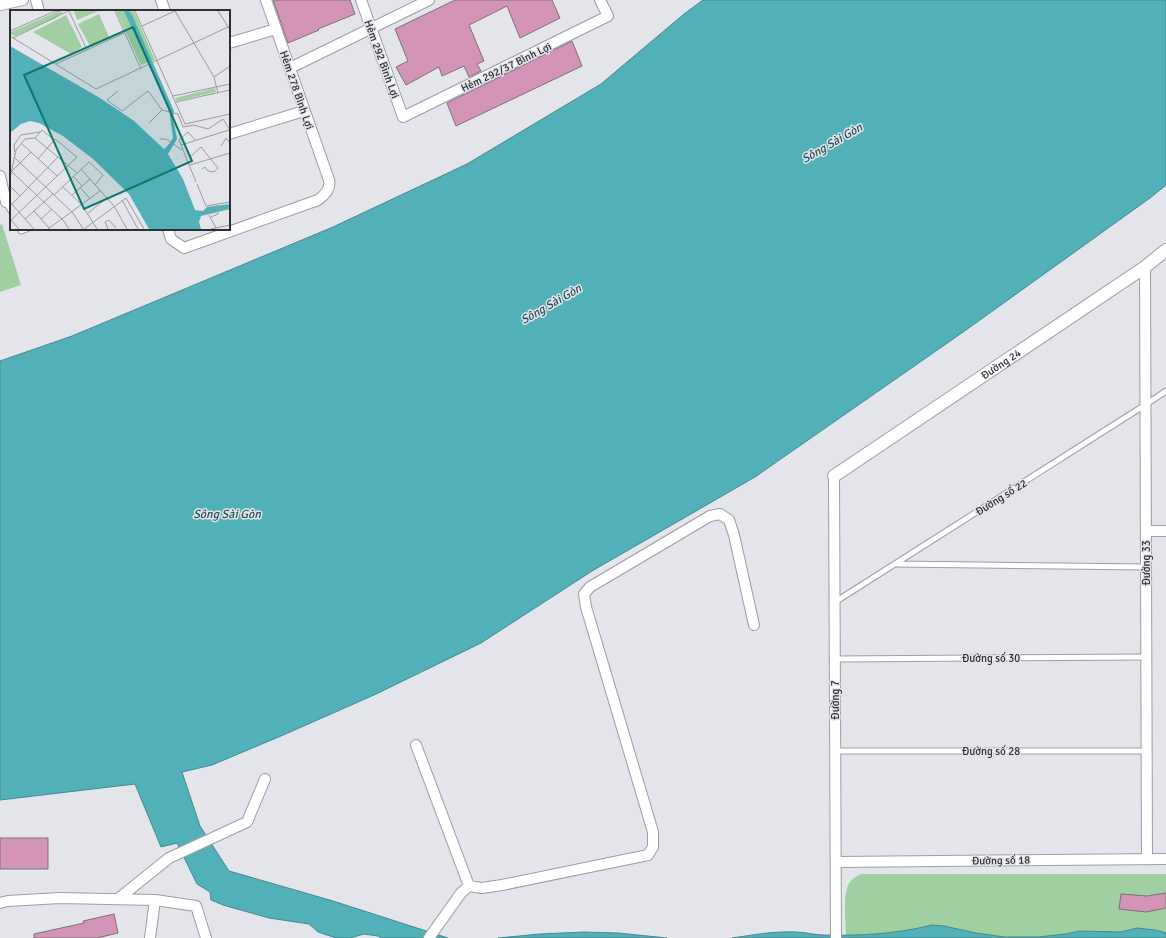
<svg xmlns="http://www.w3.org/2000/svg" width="1166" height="938" viewBox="0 0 1166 938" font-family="Signika,sans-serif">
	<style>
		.green { fill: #a0cfa1 }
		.water { fill: #51b0b8; stroke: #468990 }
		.building { fill: #d494b7; stroke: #797275 }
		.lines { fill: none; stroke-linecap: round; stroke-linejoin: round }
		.service-casing { stroke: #9c9da4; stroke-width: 7 }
		.minor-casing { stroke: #9c9da4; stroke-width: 12 }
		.tertiary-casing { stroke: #9c9da4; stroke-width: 14 }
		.service { stroke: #fff; stroke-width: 5 }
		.minor { stroke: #fff; stroke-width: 10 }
		.tertiary { stroke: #fff; stroke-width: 12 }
		.labels { text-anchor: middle; stroke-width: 3; stroke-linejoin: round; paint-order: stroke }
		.street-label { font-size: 11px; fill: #2e2f31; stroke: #e3e5eb }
		.water-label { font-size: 12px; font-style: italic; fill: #265054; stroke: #e3e5eb }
		.inset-road { fill: none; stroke: #9b9ca1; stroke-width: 1 }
		.view { fill: #0f766e; fill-opacity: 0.15; stroke: #0f766e; stroke-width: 2 }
		.inset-edge { fill: none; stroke: #2e2f31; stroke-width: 2 }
	</style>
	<rect width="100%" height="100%" fill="#e3e5eb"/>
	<path class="green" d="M 2,224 L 21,285 L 0,292 L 0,225 Z
		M 861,874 L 1166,874 L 1166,938 L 846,938 C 846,924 842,892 850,882 C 853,878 857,876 861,874 Z"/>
	<path class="water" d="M 703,0 L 1166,0 L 1166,185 L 1150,198 L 966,330 L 755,477 L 592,571 L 481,643 L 374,695 L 281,736 L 212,765 L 182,772 L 200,826 L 229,871 L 333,901 L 448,938 L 381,938 L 378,936 L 364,934 L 350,938 L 336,938 L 318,932 L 309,924 L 269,918 L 223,905 L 211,900 L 210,892 L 197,884 L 177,843 L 161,847 L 135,784 L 0,800 L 0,361 L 72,336 L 333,227 L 467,164 L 601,84 L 684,14 Z
		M 932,925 L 944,926 L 976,933 L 1005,937 L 1038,937 L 1066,934 L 1080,931 L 1121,932 L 1137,928 L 1155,930 L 1166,933 L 1166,938 L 732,938 C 753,935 774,931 796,932 C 805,932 814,935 823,935 C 860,936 896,934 932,925 Z
		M 584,932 L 618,933 L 667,938 L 498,938 L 540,934 Z"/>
	<path class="building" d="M 273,0 L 350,0 L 355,14 L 318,29 L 319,30 L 288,43 Z
		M 455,0 L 552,0 L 560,18 L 520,38 L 507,6 L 469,25 L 484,61 L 477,64 L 481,71 L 469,77 L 464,66 L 442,76 L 439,67 L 406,85 L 396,67 L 408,61 L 395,29 Z
		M 572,41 L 582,66 L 456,126 L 447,103 Z
		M 0,838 L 48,838 L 48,869 L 0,869 Z
		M 1166,893 L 1166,908 L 1146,912 L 1119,909 L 1121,894 L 1147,896 Z
		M 114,914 L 118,933 L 97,938 L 34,938 L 34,934 L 84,923 L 83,921 Z"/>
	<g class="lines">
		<defs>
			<path id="service" d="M 6,202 L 11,211
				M 20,229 L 21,231 L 27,229
				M 897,564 L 1146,567
				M 835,602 L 1145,405 L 1166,391
				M 835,659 L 1146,657
				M 836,751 L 1147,751"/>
			<path id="minor" d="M 36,0 L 39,11
				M 161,0 L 165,11
				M 361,0 L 403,117 L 608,16 L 600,0
				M 0,5 L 23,0
				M 229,43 L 276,29
				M 290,68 L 429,0
				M 229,134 L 304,111
				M 0,176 L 6,202
				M 168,229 L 171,239 L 184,248 L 318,200 C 325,195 331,188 329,180 L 266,0
				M 1145,267 L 1147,859
				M 834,476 L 836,938
				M 1146,531 L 1166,531
				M 416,745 L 469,886
				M 836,862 L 1166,859
				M 118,899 L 169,858 L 247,822 L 265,779
				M 0,903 L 8,901 L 60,898 L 155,900 L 196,906 L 206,938
				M 150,938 L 155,900
				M 429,938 L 461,893 L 469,886 L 482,888 L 502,885 L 648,855 L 653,847 L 653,832 L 586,607 L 584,594 L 590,587 L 710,516 L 720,514 L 729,520 L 734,535 L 754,625"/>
			<g id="tertiary">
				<path id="s1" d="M 834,476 L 1145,267 L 1166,250"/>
			</g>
		</defs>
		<use href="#service" class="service-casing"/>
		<use href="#minor" class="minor-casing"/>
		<use href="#tertiary" class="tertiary-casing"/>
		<use href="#service" class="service"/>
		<use href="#minor" class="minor"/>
		<use href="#tertiary" class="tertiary"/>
	</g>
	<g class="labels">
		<g class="street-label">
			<text transform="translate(382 59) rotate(70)" y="4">Hẻm 292 Bình Lợi</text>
			<text transform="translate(506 67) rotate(-26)" y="4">Hẻm 292/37 Bình Lợi</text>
			<text transform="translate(297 90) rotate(71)" y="4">Hẻm 278 Bình Lợi</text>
			<text dy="4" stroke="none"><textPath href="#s1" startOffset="201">Đường 24</textPath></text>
			<text transform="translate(1001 497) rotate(-32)" y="4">Đường số 22</text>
			<text transform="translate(1146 563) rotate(-90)" y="4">Đường 33</text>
			<text x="991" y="662">Đường số 30</text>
			<text transform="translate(835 700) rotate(-90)" y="4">Đường 7</text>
			<text x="991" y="755">Đường số 28</text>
			<text transform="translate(1001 860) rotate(-1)" y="4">Đường số 18</text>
		</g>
		<g class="water-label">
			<text transform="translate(832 143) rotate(-30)" y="4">Sông Sài Gòn</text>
			<text transform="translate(551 304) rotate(-30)" y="4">Sông Sài Gòn</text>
			<text x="227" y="518">Sông Sài Gòn</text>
		</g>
	</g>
	<g transform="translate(10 10)">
		<rect width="220" height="220" fill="#e3e5eb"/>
		<path d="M 64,1 L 88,1 L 67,10 ZM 106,1 L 124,1 L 145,50 L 131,55 ZM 53,2 L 46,8 L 5,26 L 0,24 L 1,22 L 44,3 ZM 89,4 L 99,27 L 80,36 L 68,14 ZM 56,5 L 72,37 L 61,44 L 23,22 ZM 205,78 L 206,82 L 167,91 L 165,88 Z" fill="#a0cfa1"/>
		<path d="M 114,1 L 119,1 L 122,5 L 164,101 L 163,108 L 167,129 L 158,144 L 173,169 L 185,200 L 193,201 L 197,197 L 220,194 L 220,199 L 191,206 L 189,212 L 191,219 L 139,219 L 119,184 L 83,149 L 53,126 L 29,113 L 20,111 L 11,114 L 0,123 L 0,36 L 90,88 L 124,111 L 154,139 L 159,134 L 163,128 L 159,99 Z" fill="#51b0b8"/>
		<path class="inset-road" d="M 59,1 L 77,40M 105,1 L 131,59M 125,1 L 175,114 L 220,104M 165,1 L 204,67 L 208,83M 208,1 L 220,20M 132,16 L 165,1M 0,21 L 43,2 L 51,1M 0,26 L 86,79 L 220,16M 3,28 L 58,1M 46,54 L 114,23M 204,67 L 220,56M 108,81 L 97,90 L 112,101 L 138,81 L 152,100 L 168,104 L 173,117 L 184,115 L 198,119 L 213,109 L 220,120M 163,86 L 220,74M 166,92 L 220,80M 139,113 L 152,100M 25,128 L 67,163M 25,128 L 32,120 L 44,130M 150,129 L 156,129 L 172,140M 186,131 L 178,122 L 169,130 L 186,172M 11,133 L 47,166M 171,135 L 219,120M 211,136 L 216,128 L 220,133M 5,142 L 4,135 L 11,125 L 30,122M 181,146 L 191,137 L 208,158 L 204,162 L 198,161 L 195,157 L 192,159M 4,147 L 63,203 L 73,219M 180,155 L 220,143M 71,159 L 104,196 L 117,219M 2,161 L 21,142M 2,162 L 53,210 L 59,219M 63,166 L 72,176M 0,168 L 6,140 L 15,129 L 25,128M 187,174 L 196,196 L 220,192M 0,176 L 10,186M 53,177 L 72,195 L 87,219M 70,177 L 80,189M 44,185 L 79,152 L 93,165 L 85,175M 62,185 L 80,169M 112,190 L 128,219M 0,192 L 24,219M 2,194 L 48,147M 24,201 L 39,218M 78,203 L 97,188M 199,205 L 206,218M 201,207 L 208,204 L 206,194M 0,209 L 9,219M 15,209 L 43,184M 31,209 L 42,199M 0,211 L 67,147 L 45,129 L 28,149M 38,219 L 90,181M 74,219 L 116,188 L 134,219M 98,219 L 95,212 L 99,210 L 106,218M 201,219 L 220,215"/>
		<path class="view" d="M 123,17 L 182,151 L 74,199 L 14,65 Z"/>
		<rect width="220" height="220" class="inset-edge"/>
	</g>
</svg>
